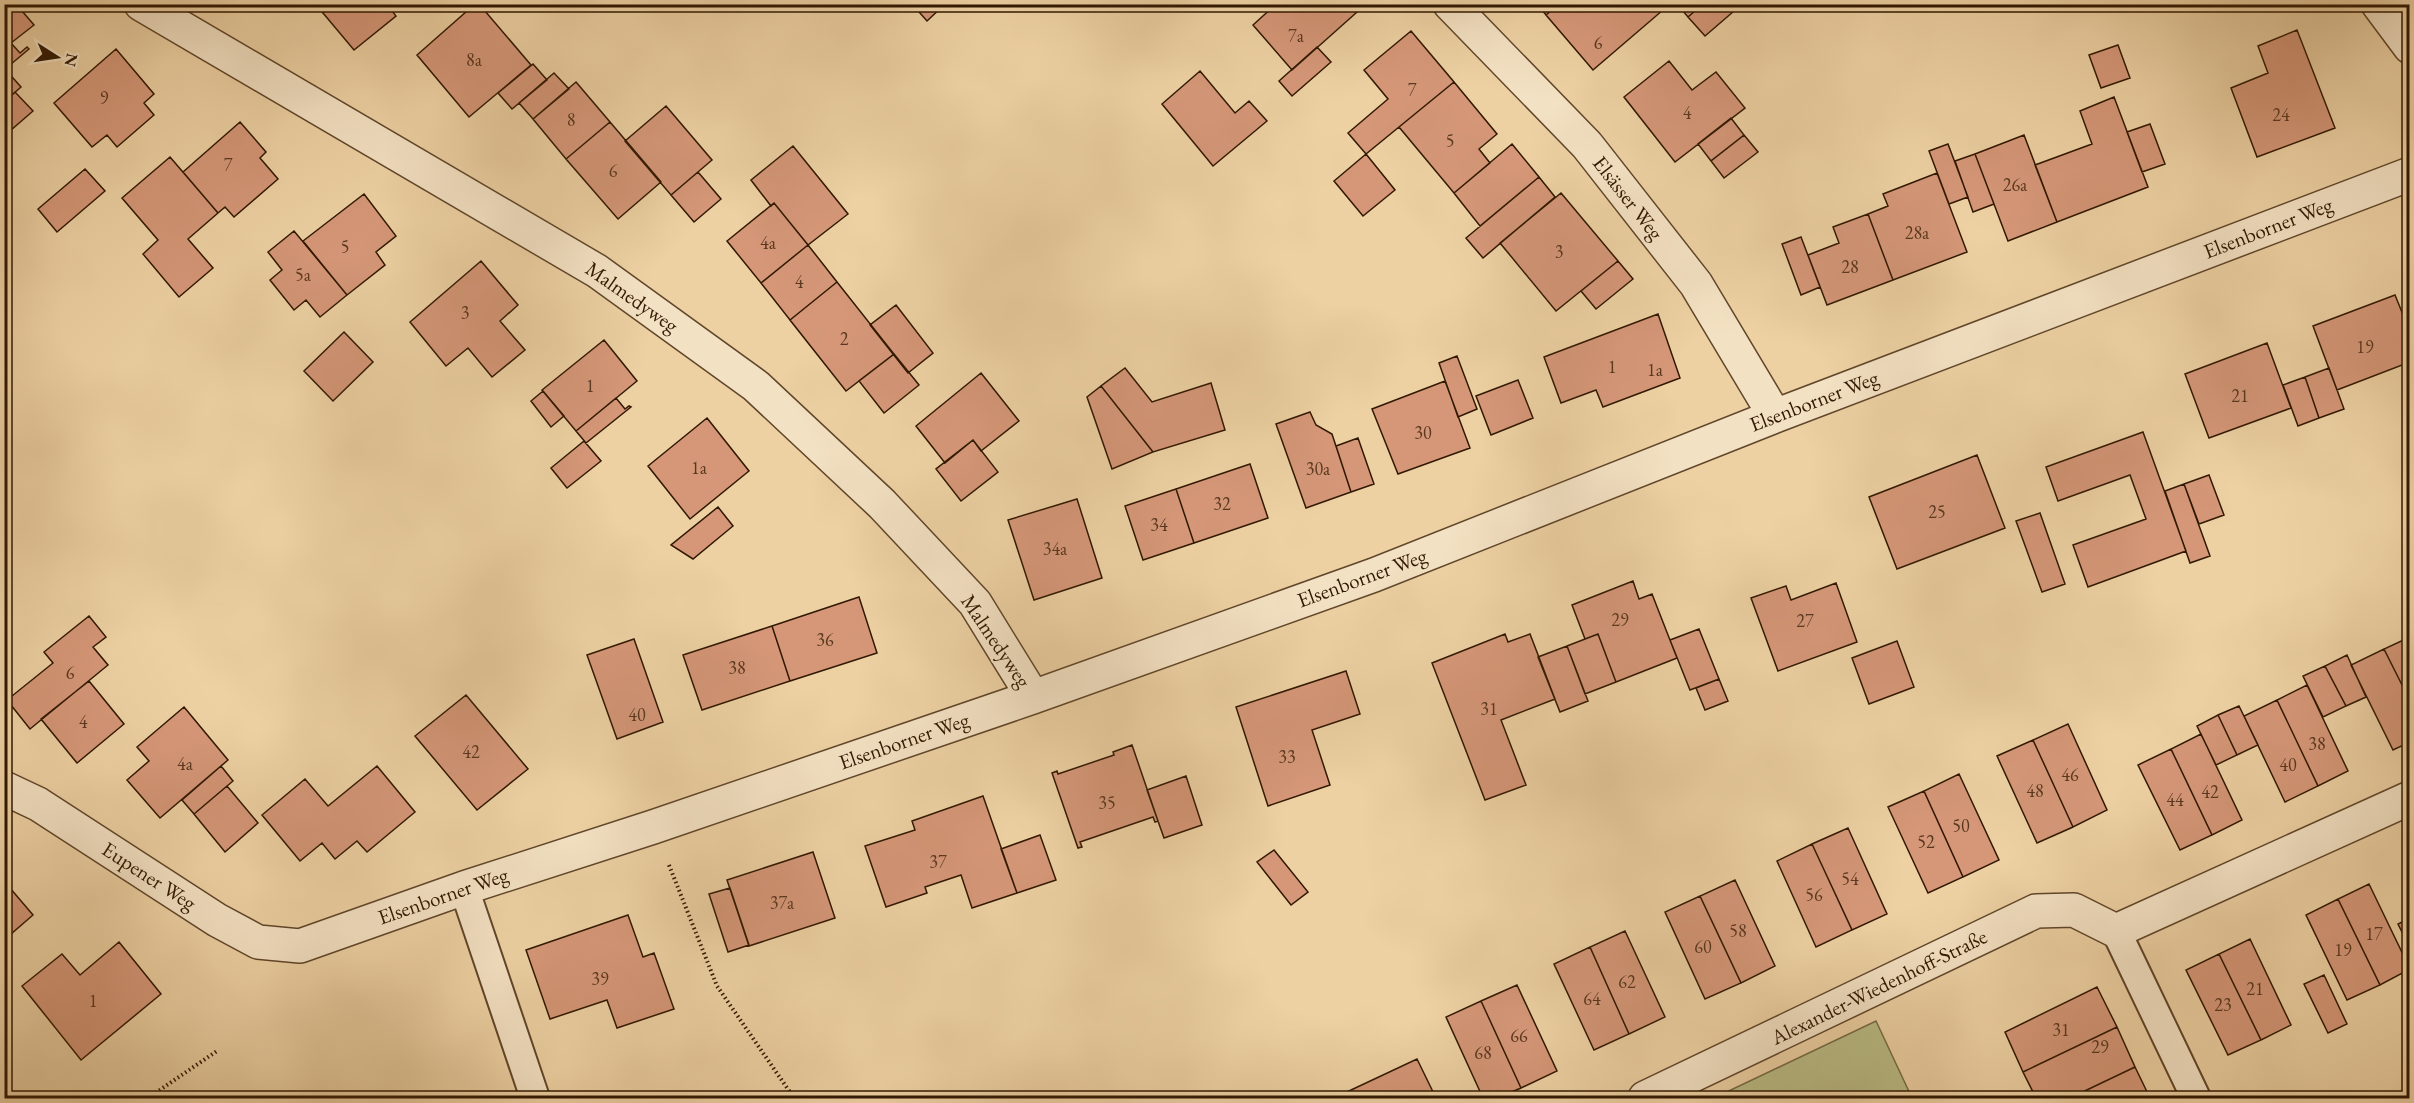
<svg xmlns="http://www.w3.org/2000/svg" width="2414" height="1103" viewBox="0 0 2414 1103" font-family="'EB Garamond',serif">
	<style>
		.green { fill: #b9bb85; stroke: #756a44; stroke-width: 1.5 }
		.building { fill: #d59778; stroke: #311802; stroke-width: 1.5 }
		.lines { fill: none; stroke-linecap: round; stroke-linejoin: round }
		.lane-casing { stroke: #60462a; stroke-width: 32 }
		.street-casing { stroke: #60462a; stroke-width: 36 }
		.path { stroke: #311802; stroke-width: 4; stroke-dasharray: 1.5 3; stroke-linecap: butt }
		.lane { stroke: #f3e1c3; stroke-width: 28 }
		.street { stroke: #f3e1c3; stroke-width: 33 }
		.labels { text-anchor: middle; stroke-width: 4.5; stroke-linejoin: round; paint-order: stroke }
		.number-label { font-size: 18px; fill: #5a3820 }
		.street-label { font-size: 21px; fill: #311802; stroke: #f3e1c3 }
	</style>
	<rect width="100%" height="100%" fill="#edd1a3"/>
	<filter id="stains"><feTurbulence type="fractalNoise" baseFrequency=".00333" numOctaves="4"/><feColorMatrix values="0 0 0 0 .2 0 0 0 0 .09 0 0 0 0 .02 0 0 0 .5 -.17"/></filter>
	<radialGradient id="worn" r=".72"><stop offset=".6" stop-color="#630" stop-opacity="0"/><stop offset="1" stop-color="#630" stop-opacity=".3"/></radialGradient>
	<path class="green" d="M 1876,1021 L 1912,1098 L 1714,1098 Z"/>
	<path class="building" d="M 4,4 L 16,4 L 34,25 L 11,43 L 20,53 L 27,47 L 29,49 L 4,70 Z
		M 316,4 L 332,4 L 323,13 Z
		M 332,4 L 387,4 L 396,16 L 354,50 L 323,13 Z
		M 475,4 L 479,4 L 531,65 L 469,117 L 417,55 Z
		M 912,4 L 945,4 L 927,21 Z
		M 1276,4 L 1366,4 L 1292,70 L 1253,25 Z
		M 1537,4 L 1559,4 L 1546,15 Z
		M 1559,4 L 1658,4 L 1663,10 L 1593,70 L 1546,15 Z
		M 1677,4 L 1703,4 L 1688,17 Z
		M 1703,4 L 1740,4 L 1741,5 L 1705,36 L 1688,17 Z
		M 2297,30 L 2335,128 L 2257,157 L 2231,88 L 2268,73 L 2258,46 Z
		M 1411,31 L 1454,82 L 1366,154 L 1348,133 L 1388,99 L 1364,70 Z
		M 2118,45 L 2130,78 L 2101,88 L 2089,55 Z
		M 1317,47 L 1331,62 L 1292,96 L 1279,81 Z
		M 116,49 L 154,94 L 144,103 L 154,115 L 117,147 L 107,135 L 92,147 L 54,103 Z
		M 1669,61 L 1692,90 L 1716,72 L 1745,108 L 1675,162 L 1624,97 Z
		M 533,64 L 547,80 L 512,109 L 498,93 Z
		M 5,69 L 21,87 L 4,102 L 4,70 Z
		M 1200,71 L 1235,113 L 1249,101 L 1267,121 L 1213,166 L 1162,104 Z
		M 554,73 L 569,89 L 533,119 L 519,103 Z
		M 576,82 L 610,122 L 566,159 L 533,119 Z
		M 1454,82 L 1497,134 L 1479,149 L 1490,163 L 1454,193 L 1399,127 Z
		M 15,92 L 33,111 L 4,136 L 4,102 Z
		M 2114,97 L 2148,187 L 2057,222 L 2035,165 L 2092,144 L 2080,111 Z
		M 666,106 L 712,160 L 671,195 L 625,141 Z
		M 1731,118 L 1744,135 L 1711,161 L 1698,144 Z
		M 240,122 L 266,152 L 260,158 L 278,179 L 234,217 L 225,207 L 218,213 L 183,172 Z
		M 610,122 L 661,182 L 618,219 L 566,159 Z
		M 2150,124 L 2165,164 L 2142,172 L 2127,132 Z
		M 1744,135 L 1758,152 L 1724,178 L 1711,161 Z
		M 2024,135 L 2057,222 L 2008,241 L 1975,154 Z
		M 1512,144 L 1539,177 L 1480,226 L 1454,193 Z
		M 1948,144 L 1968,197 L 1949,204 L 1929,151 Z
		M 793,146 L 848,214 L 808,245 L 774,203 L 771,206 L 751,180 Z
		M 1366,154 L 1395,190 L 1363,216 L 1334,181 Z
		M 1975,154 L 1994,204 L 1973,212 L 1955,161 Z
		M 170,157 L 218,213 L 188,239 L 213,268 L 179,297 L 143,254 L 158,240 L 122,198 Z
		M 85,169 L 105,191 L 57,232 L 38,209 Z
		M 698,172 L 721,199 L 694,222 L 671,195 Z
		M 1937,173 L 1967,252 L 1893,280 L 1868,214 L 1888,206 L 1883,194 Z
		M 1539,177 L 1555,197 L 1483,258 L 1466,238 Z
		M 1561,193 L 1618,261 L 1556,311 L 1500,243 Z
		M 364,194 L 396,236 L 376,252 L 385,265 L 347,295 L 303,241 Z
		M 774,203 L 808,245 L 761,283 L 727,241 Z
		M 1868,214 L 1893,280 L 1827,305 L 1808,255 L 1839,243 L 1833,227 Z
		M 294,231 L 347,295 L 320,317 L 306,300 L 294,310 L 270,280 L 282,270 L 268,252 Z
		M 1801,237 L 1820,287 L 1801,295 L 1782,244 Z
		M 808,245 L 837,282 L 790,320 L 761,283 Z
		M 481,261 L 518,305 L 500,321 L 525,350 L 492,377 L 468,348 L 446,366 L 410,322 Z
		M 1618,261 L 1633,279 L 1596,309 L 1581,291 Z
		M 837,282 L 894,354 L 846,391 L 790,320 Z
		M 2395,295 L 2410,332 L 2410,362 L 2337,390 L 2313,326 Z
		M 896,305 L 933,353 L 908,373 L 870,325 Z
		M 1658,314 L 1680,378 L 1603,407 L 1596,390 L 1561,403 L 1544,357 Z
		M 344,332 L 373,362 L 333,401 L 304,371 Z
		M 604,340 L 637,381 L 576,431 L 542,390 Z
		M 2267,343 L 2291,408 L 2209,438 L 2185,374 Z
		M 894,354 L 919,385 L 884,413 L 859,381 Z
		M 1457,356 L 1477,409 L 1458,417 L 1439,363 Z
		M 1125,368 L 1152,402 L 1211,383 L 1225,430 L 1153,452 L 1101,386 Z
		M 2329,368 L 2344,409 L 2319,418 L 2305,377 Z
		M 981,373 L 1019,421 L 981,451 L 973,440 L 945,463 L 916,426 Z
		M 2305,377 L 2319,418 L 2298,426 L 2283,385 Z
		M 1518,380 L 1533,418 L 1491,435 L 1476,396 Z
		M 1445,381 L 1470,448 L 1398,474 L 1372,409 Z
		M 1101,386 L 1153,452 L 1112,469 L 1087,397 Z
		M 543,391 L 564,416 L 551,427 L 531,401 Z
		M 616,398 L 625,409 L 629,406 L 631,407 L 586,443 L 576,431 Z
		M 1310,412 L 1316,425 L 1332,434 L 1351,492 L 1306,508 L 1276,424 Z
		M 707,418 L 749,471 L 690,519 L 648,466 Z
		M 2143,432 L 2186,551 L 2088,587 L 2073,545 L 2146,519 L 2130,475 L 2058,501 L 2046,467 Z
		M 1358,438 L 1374,484 L 1351,492 L 1336,446 Z
		M 973,440 L 998,472 L 961,501 L 936,469 Z
		M 584,441 L 601,461 L 567,488 L 551,468 Z
		M 1977,455 L 2005,528 L 1897,569 L 1869,497 Z
		M 1250,464 L 1268,518 L 1194,543 L 1176,489 Z
		M 2209,475 L 2224,515 L 2199,524 L 2184,484 Z
		M 2184,484 L 2210,556 L 2190,563 L 2165,491 Z
		M 1176,489 L 1194,543 L 1143,560 L 1125,506 Z
		M 1077,499 L 1102,578 L 1034,600 L 1008,520 Z
		M 718,507 L 733,526 L 693,559 L 671,545 Z
		M 2040,513 L 2065,584 L 2042,592 L 2016,521 Z
		M 1633,581 L 1639,599 L 1652,594 L 1677,658 L 1616,682 L 1598,634 L 1585,639 L 1572,605 Z
		M 1836,583 L 1857,642 L 1778,671 L 1751,598 L 1786,586 L 1791,600 Z
		M 859,597 L 877,653 L 790,681 L 772,626 Z
		M 89,616 L 106,637 L 93,647 L 108,665 L 30,729 L 7,700 L 53,663 L 44,652 Z
		M 772,626 L 790,681 L 702,710 L 683,655 Z
		M 1699,629 L 1719,679 L 1690,690 L 1670,640 Z
		M 1505,634 L 1508,642 L 1530,634 L 1555,699 L 1501,720 L 1526,785 L 1485,800 L 1432,663 Z
		M 1598,634 L 1616,682 L 1585,694 L 1567,646 Z
		M 2410,637 L 2410,701 L 2384,649 Z
		M 634,639 L 663,722 L 617,739 L 587,655 Z
		M 1897,641 L 1914,687 L 1869,704 L 1852,658 Z
		M 1567,646 L 1588,701 L 1560,712 L 1538,657 Z
		M 2384,649 L 2410,701 L 2410,742 L 2393,750 L 2351,665 Z
		M 2347,655 L 2366,697 L 2346,706 L 2325,666 Z
		M 2325,666 L 2346,706 L 2323,717 L 2303,676 Z
		M 1346,671 L 1360,714 L 1312,730 L 1330,785 L 1268,806 L 1236,707 Z
		M 1719,679 L 1728,701 L 1705,710 L 1696,688 Z
		M 89,681 L 124,724 L 77,763 L 41,719 Z
		M 2307,685 L 2348,771 L 2318,786 L 2277,700 Z
		M 466,695 L 528,769 L 477,810 L 415,736 Z
		M 2277,700 L 2318,786 L 2285,802 L 2244,716 Z
		M 2239,706 L 2258,745 L 2237,755 L 2218,715 Z
		M 184,707 L 228,760 L 160,818 L 127,780 L 149,761 L 137,747 Z
		M 2218,715 L 2237,755 L 2216,765 L 2197,726 Z
		M 2068,724 L 2107,810 L 2073,827 L 2033,740 Z
		M 2201,734 L 2242,820 L 2212,835 L 2171,749 Z
		M 2033,740 L 2073,827 L 2037,843 L 1997,756 Z
		M 1132,745 L 1158,821 L 1155,822 L 1153,817 L 1080,842 L 1082,847 L 1078,848 L 1052,773 L 1057,771 L 1058,774 L 1114,755 L 1113,752 Z
		M 2171,749 L 2212,835 L 2180,850 L 2138,765 Z
		M 221,766 L 233,781 L 194,814 L 182,800 Z
		M 377,766 L 415,812 L 367,852 L 357,841 L 335,859 L 322,843 L 300,861 L 262,815 L 305,779 L 328,806 Z
		M 1959,774 L 1999,860 L 1963,877 L 1924,791 Z
		M 1186,776 L 1202,825 L 1164,838 L 1147,790 Z
		M 227,786 L 258,823 L 225,852 L 194,814 Z
		M 1924,791 L 1963,877 L 1928,893 L 1888,807 Z
		M 983,796 L 1017,893 L 972,908 L 961,875 L 925,887 L 927,893 L 886,907 L 865,846 L 915,830 L 912,821 Z
		M 1848,828 L 1887,914 L 1852,930 L 1812,844 Z
		M 1040,835 L 1056,880 L 1017,893 L 1001,849 Z
		M 1812,844 L 1852,930 L 1816,947 L 1777,861 Z
		M 1274,850 L 1308,892 L 1291,905 L 1257,862 Z
		M 813,852 L 835,918 L 749,946 L 727,880 Z
		M 1735,880 L 1775,966 L 1741,983 L 1700,896 Z
		M 4,881 L 33,915 L 4,940 Z
		M 2369,884 L 2410,969 L 2380,985 L 2338,899 Z
		M 730,888 L 749,945 L 728,952 L 709,894 Z
		M 1700,896 L 1741,983 L 1705,999 L 1665,912 Z
		M 2338,899 L 2380,985 L 2347,1000 L 2306,915 Z
		M 628,915 L 643,957 L 654,953 L 674,1009 L 617,1028 L 607,1000 L 550,1019 L 526,950 Z
		M 2410,918 L 2410,948 L 2398,924 Z
		M 1625,931 L 1665,1017 L 1629,1034 L 1590,947 Z
		M 2250,939 L 2291,1025 L 2261,1040 L 2219,954 Z
		M 119,942 L 161,994 L 81,1060 L 22,986 L 62,954 L 80,975 Z
		M 1590,947 L 1629,1034 L 1594,1050 L 1554,964 Z
		M 2219,954 L 2261,1040 L 2228,1055 L 2186,970 Z
		M 2324,975 L 2347,1024 L 2328,1033 L 2304,984 Z
		M 1517,985 L 1557,1071 L 1521,1088 L 1481,1001 Z
		M 2097,987 L 2117,1027 L 2023,1072 L 2005,1032 Z
		M 1481,1001 L 1521,1088 L 1497,1098 L 1483,1098 L 1446,1017 Z
		M 2117,1027 L 2135,1067 L 2070,1098 L 2036,1098 L 2023,1072 Z
		M 1417,1059 L 1436,1098 L 1334,1098 Z
		M 2135,1067 L 2150,1098 L 2070,1098 Z"/>
	<g class="lines">
		<defs>
			<path id="lane" d="M 464,888 L 535,1098
				M 2116,931 L 2196,1098"/>
			<path id="street" d="M 141,4 L 597,271 L 756,386 L 882,504 L 975,603 L 1033,697
				M 1450,4 L 1587,145 L 1696,284 L 1775,416
				M 2378,4 L 2410,47
				M 4,788 L 38,804 L 217,920 L 258,942 L 300,946 L 464,888 L 653,827 L 1033,697 L 1374,575 L 1775,416 L 2410,174
				M 1645,1098 L 2036,911 L 2074,910 L 2116,931 L 2410,798"/>
		</defs>
		<use href="#lane" class="lane-casing"/>
		<use href="#street" class="street-casing"/>
		<path class="path" d="M 669,865 L 717,986 L 794,1098
			M 1755,1093 L 1764,1098
			M 148,1098 L 217,1051"/>
		<use href="#lane" class="lane"/>
		<use href="#street" class="street"/>
	</g>
	<g class="labels">
		<g class="number-label">
			<text x="1296" y="42">7a</text>
			<text x="1598" y="49">6</text>
			<text x="474" y="66">8a</text>
			<text x="1412" y="96">7</text>
			<text x="104" y="104">9</text>
			<text x="1687" y="119">4</text>
			<text x="2281" y="121">24</text>
			<text x="571" y="126">8</text>
			<text x="1450" y="147">5</text>
			<text x="228" y="171">7</text>
			<text x="613" y="177">6</text>
			<text x="2015" y="191">26a</text>
			<text x="1917" y="239">28a</text>
			<text x="768" y="249">4a</text>
			<text x="345" y="253">5</text>
			<text x="1559" y="258">3</text>
			<text x="1850" y="273">28</text>
			<text x="303" y="281">5a</text>
			<text x="799" y="288">4</text>
			<text x="465" y="319">3</text>
			<text x="844" y="345">2</text>
			<text x="2365" y="353">19</text>
			<text x="1612" y="373">1</text>
			<text x="1655" y="376">1a</text>
			<text x="590" y="392">1</text>
			<text x="2240" y="402">21</text>
			<text x="1423" y="439">30</text>
			<text x="699" y="474">1a</text>
			<text x="1318" y="475">30a</text>
			<text x="1222" y="510">32</text>
			<text x="1937" y="518">25</text>
			<text x="1159" y="531">34</text>
			<text x="1055" y="555">34a</text>
			<text x="1620" y="626">29</text>
			<text x="1805" y="627">27</text>
			<text x="825" y="646">36</text>
			<text x="737" y="674">38</text>
			<text x="70" y="679">6</text>
			<text x="1489" y="715">31</text>
			<text x="637" y="721">40</text>
			<text x="83" y="728">4</text>
			<text x="2317" y="750">38</text>
			<text x="471" y="758">42</text>
			<text x="1287" y="763">33</text>
			<text x="185" y="770">4a</text>
			<text x="2288" y="771">40</text>
			<text x="2070" y="781">46</text>
			<text x="2035" y="797">48</text>
			<text x="2210" y="798">42</text>
			<text x="2175" y="806">44</text>
			<text x="1107" y="809">35</text>
			<text x="1961" y="832">50</text>
			<text x="1926" y="848">52</text>
			<text x="938" y="868">37</text>
			<text x="1850" y="885">54</text>
			<text x="1814" y="901">56</text>
			<text x="782" y="909">37a</text>
			<text x="1738" y="937">58</text>
			<text x="2374" y="940">17</text>
			<text x="1703" y="953">60</text>
			<text x="2343" y="956">19</text>
			<text x="600" y="985">39</text>
			<text x="1627" y="988">62</text>
			<text x="2255" y="995">21</text>
			<text x="1592" y="1005">64</text>
			<text x="93" y="1007">1</text>
			<text x="2223" y="1011">23</text>
			<text x="2061" y="1036">31</text>
			<text x="1519" y="1042">66</text>
			<text x="2100" y="1053">29</text>
			<text x="1483" y="1059">68</text>
		</g>
		<g class="street-label">
			<text transform="translate(1628 198) rotate(52)" y="7">Elsässer Weg</text>
			<text transform="translate(2268 228) rotate(-21)" y="7">Elsenborner Weg</text>
			<text transform="translate(632 297) rotate(35)" y="7">Malmedyweg</text>
			<text transform="translate(1814 401) rotate(-21)" y="7">Elsenborner Weg</text>
			<text transform="translate(1362 578) rotate(-20)" y="7">Elsenborner Weg</text>
			<text transform="translate(996 641) rotate(56)" y="7">Malmedyweg</text>
			<text transform="translate(904 741) rotate(-19)" y="7">Elsenborner Weg</text>
			<text transform="translate(149 876) rotate(33)" y="7">Eupener Weg</text>
			<text transform="translate(443 896) rotate(-19)" y="7">Elsenborner Weg</text>
			<text transform="translate(1879 987) rotate(-26)" y="7">Alexander-Wiedenhoff-Straße</text>
		</g>
	</g>
	<rect width="2414" height="1103" fill="none" stroke="#edd1a3" stroke-width="24"/>
	<rect x="6" y="6" width="2402" height="1091" fill="none" stroke="#311802" stroke-width="3"/>
	<rect x="12" y="12" width="2390" height="1079" fill="none" stroke="#311802" stroke-width="1.5"/>
	<g transform="translate(57 57) rotate(102)" stroke="#f3e1c3" stroke-width="4.5" paint-order="stroke">
	<path d="M0-4.5L10 22L0 15L-10 22Z" fill="#311802"/>
	<text y="-9" font-size="16" font-weight="bold" text-anchor="middle" fill="#311802">N</text>
	</g>
	<rect width="100%" height="100%" filter="url(#stains)"/>
	<rect width="100%" height="100%" fill="url(#worn)"/>
</svg>
